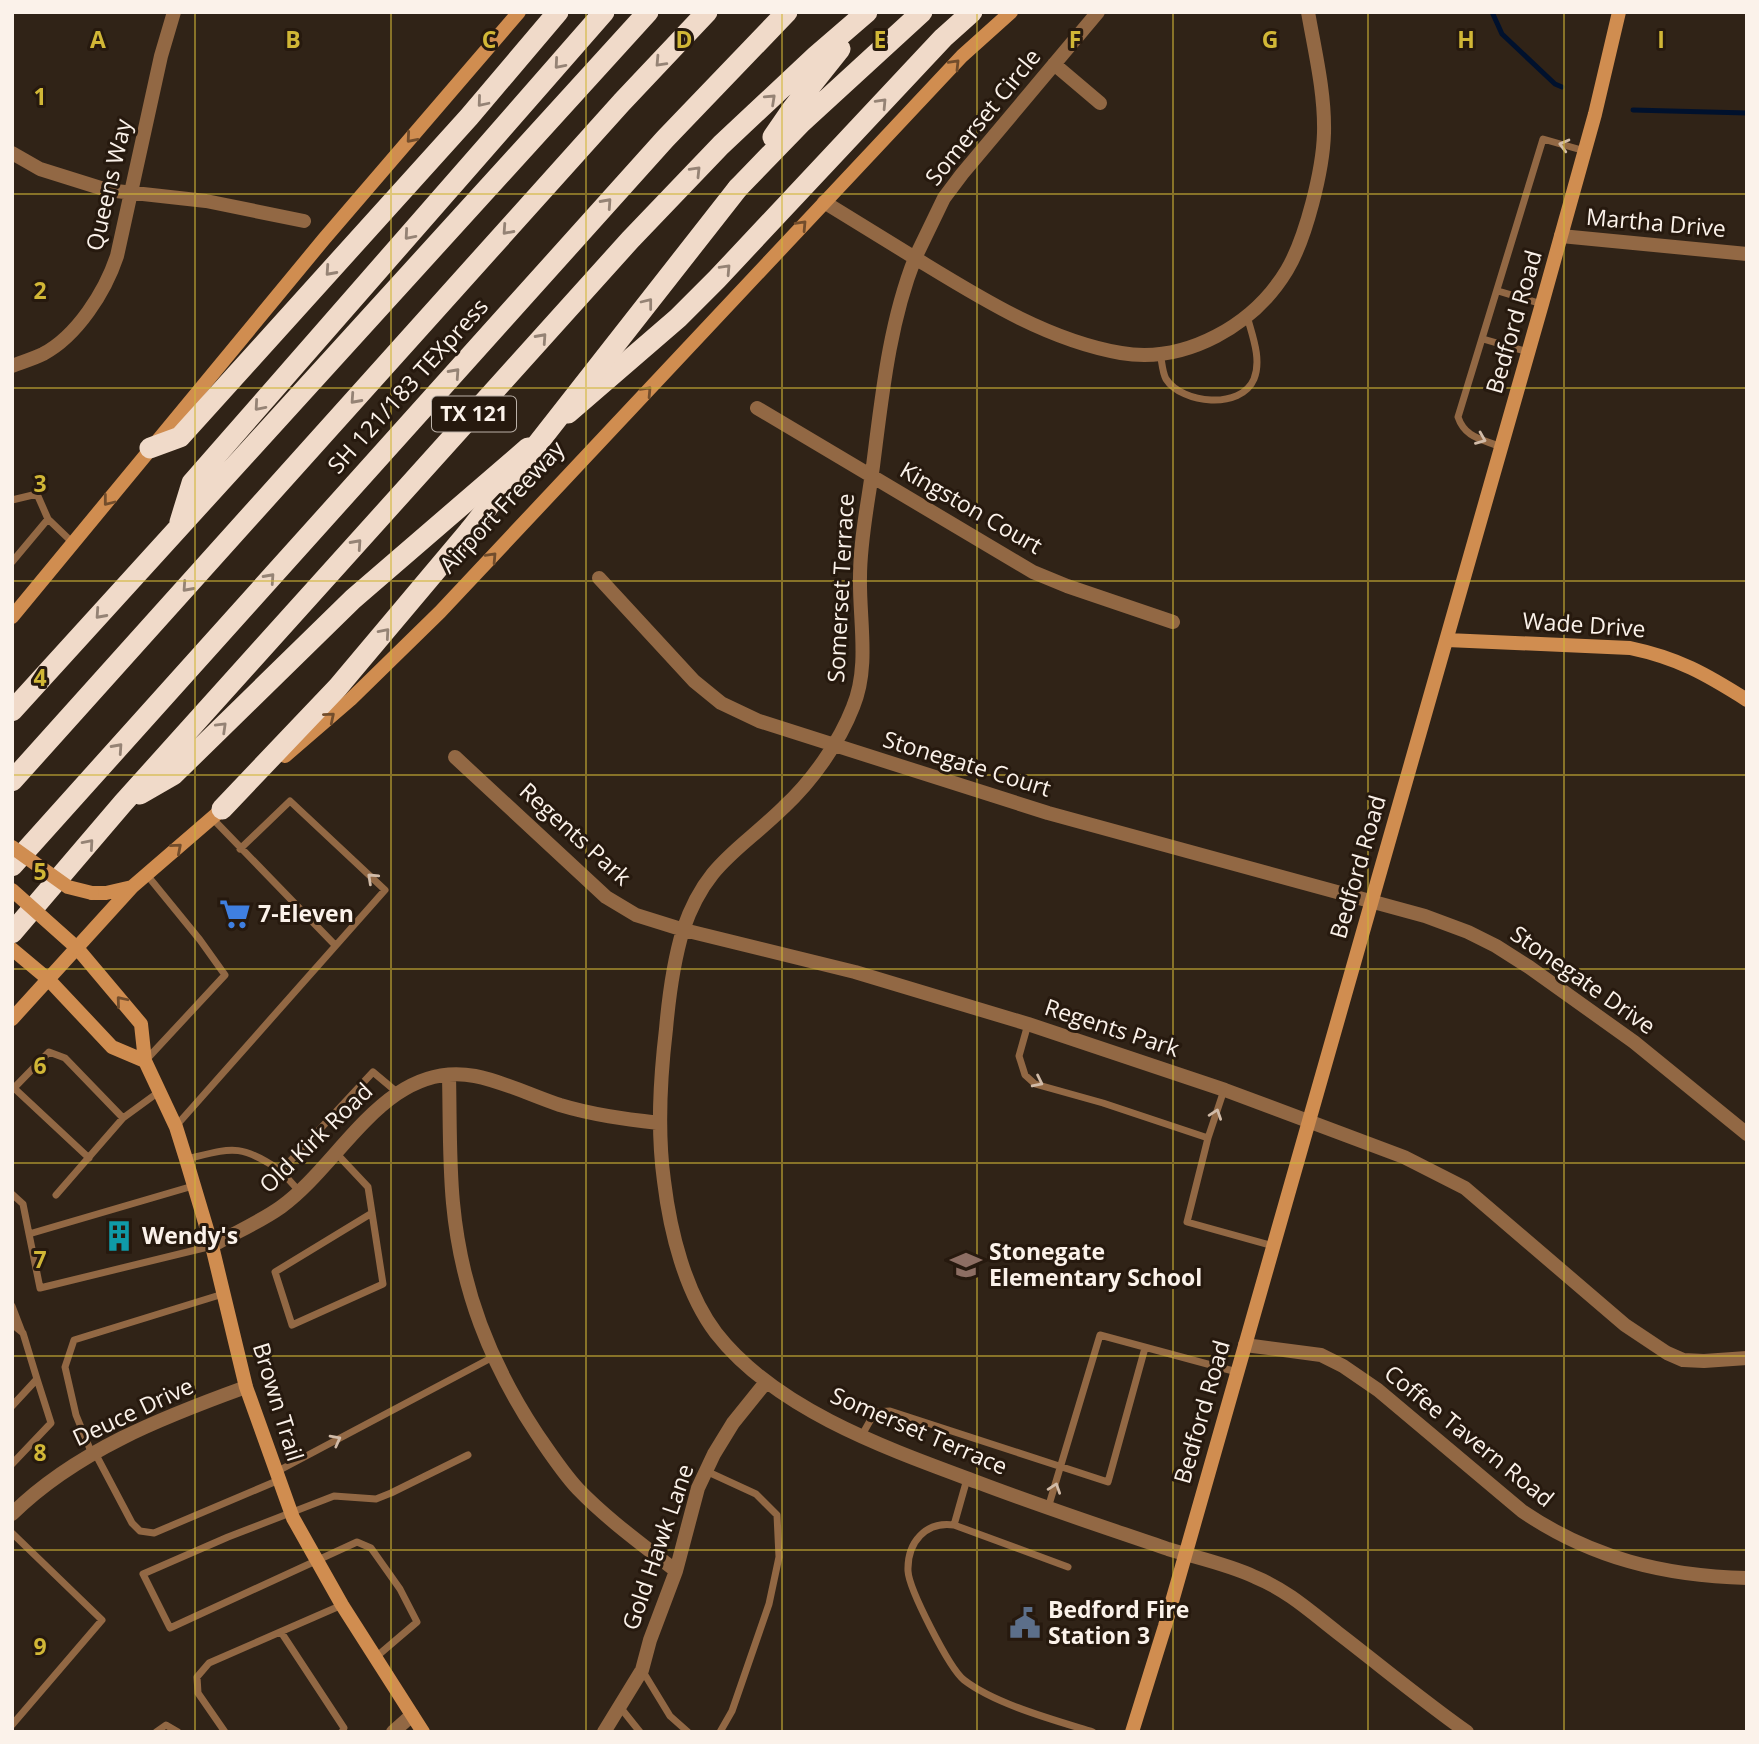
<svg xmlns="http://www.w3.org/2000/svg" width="1759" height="1744" viewBox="0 0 1759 1744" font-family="'Open Sans',sans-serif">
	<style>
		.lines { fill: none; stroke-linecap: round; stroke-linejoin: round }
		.stream { stroke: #00112d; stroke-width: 5 }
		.lane { stroke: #926844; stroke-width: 7 }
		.street { stroke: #926844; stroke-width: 14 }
		.secondary { stroke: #d08d50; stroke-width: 14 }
		.highway { stroke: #f0dac9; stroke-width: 21 }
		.secondary-bridge { stroke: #d08d50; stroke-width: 14 }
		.highway-bridge { stroke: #f0dac9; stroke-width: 21 }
		.oneway { stroke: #958375 }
		.oneway2 { stroke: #724d2c }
		.oneway3 { stroke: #d1bba8 }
		.grid { fill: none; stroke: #d1b736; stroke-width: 2; stroke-opacity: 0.55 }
		.labels { text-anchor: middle; stroke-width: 6; stroke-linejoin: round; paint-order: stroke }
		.shield { fill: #26190e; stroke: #bbb1a8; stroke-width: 2 }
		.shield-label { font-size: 21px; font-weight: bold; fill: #fbf2ea }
		.street-label { font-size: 23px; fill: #fbf2ea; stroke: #26190e }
		.poi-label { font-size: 23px; font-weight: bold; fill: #fbf2ea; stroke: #26190e; text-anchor: start }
		.grid-label { font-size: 23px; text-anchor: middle; font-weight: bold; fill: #d1b736; stroke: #26190e; stroke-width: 6; stroke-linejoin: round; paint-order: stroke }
	</style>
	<rect width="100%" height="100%" fill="#302317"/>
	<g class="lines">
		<path class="stream" d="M 1492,12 L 1502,34 L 1555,84 L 1562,87
			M 1633,110 L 1747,113"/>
		<path class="lane" d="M 1498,291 L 1542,304
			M 1483,339 L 1528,352
			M 1160,353 C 1162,361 1162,372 1166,379 C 1182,404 1241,410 1254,379 C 1262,359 1252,335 1247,316
			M 1501,447 C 1482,439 1465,438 1458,417 L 1543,139 L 1585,151
			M 12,500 L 37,494 L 48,519 L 73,543
			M 12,562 L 48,519
			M 212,818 L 335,945
			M 1028,1024 L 1019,1056 L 1025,1075 L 1035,1084 L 1103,1103 L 1208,1138
			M 146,1060 L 225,975 L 200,940 L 147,875
			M 14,1088 L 89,1158
			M 12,1090 L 49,1052 L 65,1058 L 123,1118 L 160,1091
			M 1224,1090 L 1208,1138 L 1187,1222 L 1273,1246
			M 176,1126 L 385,890 L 290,801 L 240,849
			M 336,1153 L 368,1187 L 383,1284 L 292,1325 L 275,1272 L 372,1213
			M 187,1159 C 232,1148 240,1143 281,1171
			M 193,1186 L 29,1234 L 40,1288 L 212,1246
			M 299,1191 L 281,1171 L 373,1072 L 398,1093
			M 12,1194 L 23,1204 L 29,1234
			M 56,1195 L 123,1118
			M 12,1306 L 22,1332
			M 12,1324 L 23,1333 L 37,1379
			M 12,1406 L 37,1379 L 51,1423 L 12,1464
			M 862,1435 L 875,1412 L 890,1411 L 1108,1482 L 1145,1348
			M 95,1453 L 132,1523 L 140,1531 L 154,1533 L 279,1480
			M 92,1454 L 76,1415 L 65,1367 L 74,1340 L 223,1294
			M 706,1471 L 756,1494 L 777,1515 L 779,1557 L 769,1604 L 732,1711 L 720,1732
			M 276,1472 L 493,1357
			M 967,1479 L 954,1525 C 926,1521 907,1542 908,1571 C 909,1589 949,1668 964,1680 C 995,1704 1054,1720 1093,1732
			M 1048,1508 L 1100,1335 L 1237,1372
			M 954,1525 L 1068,1567
			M 12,1533 L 102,1620 L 12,1725
			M 281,1632 L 344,1728 L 342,1732
			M 376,1657 L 417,1622 L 400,1589 L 371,1548 L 357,1542 L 170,1628 L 143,1574 L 228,1537 L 334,1496 L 376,1499 L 391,1493 L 468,1455
			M 642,1670 L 670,1716 L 688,1732
			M 620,1707 L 640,1732
			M 156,1732 L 166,1725 L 178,1732
			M 225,1732 L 198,1693 L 197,1677 L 209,1663 L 342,1605"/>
		<path class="street" d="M 1098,12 L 962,174 L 944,198 L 915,258 C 979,297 1046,340 1121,353 C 1186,364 1254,325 1287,270 C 1306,238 1323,170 1324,133 C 1325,93 1315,52 1308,12
			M 1054,64 L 1100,103
			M 12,153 L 40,169 L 107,190 L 206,201 L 304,221
			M 824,202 L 915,258 C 889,324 882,396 873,466 C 868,503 860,540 860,577 C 859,620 870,666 853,707 C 839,743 812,781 784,807 C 738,852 706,863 683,930 C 673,963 669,995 666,1029 C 660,1080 657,1130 664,1181 C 670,1231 685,1292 716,1333 C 776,1410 888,1449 977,1482 C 1040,1506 1104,1527 1168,1549 C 1197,1558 1227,1564 1255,1577 C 1287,1590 1311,1612 1338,1633 C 1381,1666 1423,1701 1467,1732
			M 1561,236 L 1747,254
			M 12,366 C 22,362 33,359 43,354 C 77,336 105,292 117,256 L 161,56 L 174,12
			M 757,408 L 1033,572 L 1067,586 L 1173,622
			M 599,578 L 694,681 L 721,703 L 759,721 L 1048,813 L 1425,916 L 1468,932 L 1496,946 L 1529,967 L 1634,1042 L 1747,1134
			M 455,757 L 606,897 L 636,915 L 684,930 L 855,972 L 1028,1024 L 1225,1090 L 1404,1157 L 1465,1188 L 1625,1325 L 1667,1353 L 1683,1360 L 1704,1361 L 1747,1358
			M 449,1076 C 450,1118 449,1161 453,1203 C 461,1289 490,1363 537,1434 C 550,1453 563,1473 578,1489 C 608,1520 643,1545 676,1571
			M 212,1246 C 234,1233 260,1222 281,1207 C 342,1163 386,1059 475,1076 C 502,1081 533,1096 560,1105 C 593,1115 625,1119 659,1123
			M 1245,1345 L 1321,1355 L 1343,1366 L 1378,1390 L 1522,1511 C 1591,1558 1664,1576 1747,1578
			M 12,1514 C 76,1451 163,1417 246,1387
			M 393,1732 L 412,1715
			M 604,1732 L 642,1670 L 650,1640 L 676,1571 L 698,1488 L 714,1454 L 733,1423 L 766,1382"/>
		<path class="secondary" d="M 12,617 L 324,239 L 519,12
			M 1447,640 L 1630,648 C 1678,658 1706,674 1747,700
			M 285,756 L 351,699 L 440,612 L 962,56 L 1011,12
			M 92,893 L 106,893 L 132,887
			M 77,948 L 141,1024 L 145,1061 L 176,1127 L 186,1159 L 212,1246 L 246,1387 L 293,1518 L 342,1605 L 423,1732
			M 12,949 L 49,980 L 112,1047 L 145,1061
			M 12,1019 L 132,887 L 227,805
			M 1132,1732 L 1165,1626 L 1542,304 L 1595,114 L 1619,12"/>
		<path class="highway" d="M 773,137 L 793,108 L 840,49
			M 738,188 L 802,122 L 922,12
			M 568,413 L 678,318 L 717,279 L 943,38 L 972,12
			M 150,448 L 180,437 L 469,117 L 558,12
			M 180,522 L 192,483 L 604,12
			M 12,711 L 648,12
			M 12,781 L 622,102 L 707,12
			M 140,794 L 173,775 L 353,599 L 528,448
			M 222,809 L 338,687 L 470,530
			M 12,866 L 665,139 L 787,12
			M 12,933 L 123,803 L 630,240 L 721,145 L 816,56 L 867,12"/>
		<path class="secondary-bridge" d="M 12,847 L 68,887 L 92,893
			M 12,890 L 77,948"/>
		<path class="highway-bridge" d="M 470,530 L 738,188"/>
	</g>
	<defs><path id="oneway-chevron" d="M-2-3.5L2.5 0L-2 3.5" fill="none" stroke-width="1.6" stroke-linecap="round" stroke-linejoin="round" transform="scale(1.75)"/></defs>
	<g class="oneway">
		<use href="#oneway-chevron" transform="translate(660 62) rotate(133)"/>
		<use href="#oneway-chevron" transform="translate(559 64) rotate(131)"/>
		<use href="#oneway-chevron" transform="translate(771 99) rotate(-43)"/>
		<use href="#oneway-chevron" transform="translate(482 102) rotate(130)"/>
		<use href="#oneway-chevron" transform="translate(882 103) rotate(-47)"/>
		<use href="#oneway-chevron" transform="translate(696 171) rotate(-46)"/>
		<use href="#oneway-chevron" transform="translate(607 203) rotate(-48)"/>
		<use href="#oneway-chevron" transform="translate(507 230) rotate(132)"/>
		<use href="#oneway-chevron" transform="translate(409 235) rotate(131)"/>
		<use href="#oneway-chevron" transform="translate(726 269) rotate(-47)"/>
		<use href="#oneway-chevron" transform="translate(330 271) rotate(132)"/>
		<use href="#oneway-chevron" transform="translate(648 303) rotate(-52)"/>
		<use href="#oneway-chevron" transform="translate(542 338) rotate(-48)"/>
		<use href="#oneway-chevron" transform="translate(455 373) rotate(-48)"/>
		<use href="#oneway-chevron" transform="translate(355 399) rotate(132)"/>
		<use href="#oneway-chevron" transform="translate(259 406) rotate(131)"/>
		<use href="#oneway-chevron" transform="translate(357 544) rotate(-48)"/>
		<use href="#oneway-chevron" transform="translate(270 578) rotate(-48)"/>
		<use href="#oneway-chevron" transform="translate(187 587) rotate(132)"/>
		<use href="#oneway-chevron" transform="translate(100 614) rotate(132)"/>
		<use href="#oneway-chevron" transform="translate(385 633) rotate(-49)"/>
		<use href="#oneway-chevron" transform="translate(222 727) rotate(-44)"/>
		<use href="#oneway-chevron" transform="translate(118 748) rotate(-48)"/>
		<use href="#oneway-chevron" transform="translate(89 844) rotate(-49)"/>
	</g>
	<g class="oneway2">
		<use href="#oneway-chevron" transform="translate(955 64) rotate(-46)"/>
		<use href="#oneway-chevron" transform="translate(411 138) rotate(131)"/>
		<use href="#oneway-chevron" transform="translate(802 225) rotate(-47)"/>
		<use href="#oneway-chevron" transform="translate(647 391) rotate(-47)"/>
		<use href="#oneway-chevron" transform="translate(108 501) rotate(128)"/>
		<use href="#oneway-chevron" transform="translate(492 557) rotate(-47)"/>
		<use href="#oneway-chevron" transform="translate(330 717) rotate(-40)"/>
		<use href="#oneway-chevron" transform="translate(177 848) rotate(-41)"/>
		<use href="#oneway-chevron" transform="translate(121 1001) rotate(-130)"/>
	</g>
	<g class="oneway3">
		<use href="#oneway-chevron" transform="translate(1564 145) rotate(-165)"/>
		<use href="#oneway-chevron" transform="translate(1481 439) rotate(22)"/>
		<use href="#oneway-chevron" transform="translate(372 878) rotate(-137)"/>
		<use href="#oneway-chevron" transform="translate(1038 1082) rotate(26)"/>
		<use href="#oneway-chevron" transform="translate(1216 1114) rotate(-71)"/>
		<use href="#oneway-chevron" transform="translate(336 1440) rotate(-28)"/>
		<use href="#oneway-chevron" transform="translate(1055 1488) rotate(-71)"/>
	</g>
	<path class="grid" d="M 195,12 L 195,1732M 391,12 L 391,1732M 586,12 L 586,1732M 782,12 L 782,1732M 977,12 L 977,1732M 1173,12 L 1173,1732M 1368,12 L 1368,1732M 1564,12 L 1564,1732M 12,194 L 1747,194M 12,388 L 1747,388M 12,581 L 1747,581M 12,775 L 1747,775M 12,969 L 1747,969M 12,1163 L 1747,1163M 12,1356 L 1747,1356M 12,1550 L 1747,1550"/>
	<defs>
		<symbol id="supermarket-bare" viewBox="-9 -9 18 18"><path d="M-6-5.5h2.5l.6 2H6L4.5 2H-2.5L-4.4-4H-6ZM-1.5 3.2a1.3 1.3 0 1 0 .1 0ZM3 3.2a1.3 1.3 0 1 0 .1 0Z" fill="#3f7fe0" stroke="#26190e" stroke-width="2.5" paint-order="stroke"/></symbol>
		<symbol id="building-bare" viewBox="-9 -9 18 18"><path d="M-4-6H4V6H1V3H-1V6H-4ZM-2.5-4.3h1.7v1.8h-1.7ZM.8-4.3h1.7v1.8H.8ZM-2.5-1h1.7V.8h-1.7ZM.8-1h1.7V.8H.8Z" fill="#0f9aa8" stroke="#26190e" stroke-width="2.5" paint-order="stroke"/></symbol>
		<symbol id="school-bare" viewBox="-9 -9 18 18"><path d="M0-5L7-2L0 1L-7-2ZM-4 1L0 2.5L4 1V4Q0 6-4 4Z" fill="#8d6e63" stroke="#26190e" stroke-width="2.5" paint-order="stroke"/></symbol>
		<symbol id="civic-bare" viewBox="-9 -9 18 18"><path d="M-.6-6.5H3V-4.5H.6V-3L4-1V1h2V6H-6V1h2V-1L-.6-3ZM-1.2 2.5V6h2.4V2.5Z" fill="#5c6f8a" stroke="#26190e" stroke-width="2.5" paint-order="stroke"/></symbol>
	</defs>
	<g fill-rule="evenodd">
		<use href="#supermarket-bare" x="213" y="892" width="44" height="44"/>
		<use href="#building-bare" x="97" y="1214" width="44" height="44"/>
		<use href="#school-bare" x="944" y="1243" width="44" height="44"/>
		<use href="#civic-bare" x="1003" y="1601" width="44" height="44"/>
	</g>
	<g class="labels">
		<rect class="shield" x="432" y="396.5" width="84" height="35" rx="5"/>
		<g class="shield-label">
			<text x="474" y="421">TX 121</text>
		</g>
		<g class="street-label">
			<text transform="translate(983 117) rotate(-51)" y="8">Somerset Circle</text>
			<text transform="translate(109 185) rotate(-77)" y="8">Queens Way</text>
			<text transform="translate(1656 223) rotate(5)" y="8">Martha Drive</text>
			<text transform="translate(1514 322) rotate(-74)" y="8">Bedford Road</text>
			<text transform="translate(408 386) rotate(-48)" y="8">SH 121/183 TEXpress</text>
			<text transform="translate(502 507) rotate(-47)" y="8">Airport Freeway</text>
			<text transform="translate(971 508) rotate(30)" y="8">Kingston Court</text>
			<text transform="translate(841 588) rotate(-87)" y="8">Somerset Terrace</text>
			<text transform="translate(1584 625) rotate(4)" y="8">Wade Drive</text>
			<text transform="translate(967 764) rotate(17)" y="8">Stonegate Court</text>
			<text transform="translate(575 834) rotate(42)" y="8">Regents Park</text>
			<text transform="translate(1358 867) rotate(-74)" y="8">Bedford Road</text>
			<text transform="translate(1583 980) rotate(35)" y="8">Stonegate Drive</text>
			<text transform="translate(1112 1028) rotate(18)" y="8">Regents Park</text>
			<text transform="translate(316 1138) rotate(-44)" y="8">Old Kirk Road</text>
			<text transform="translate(278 1402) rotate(73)" y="8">Brown Trail</text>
			<text transform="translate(133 1412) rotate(-25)" y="8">Deuce Drive</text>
			<text transform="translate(1202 1412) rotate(-74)" y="8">Bedford Road</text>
			<text transform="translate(919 1431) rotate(23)" y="8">Somerset Terrace</text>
			<text transform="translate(1469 1436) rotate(39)" y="8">Coffee Tavern Road</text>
			<text transform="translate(658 1547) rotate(-71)" y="8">Gold Hawk Lane</text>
		</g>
		<g class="poi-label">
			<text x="258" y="922">7-Eleven</text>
			<text x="142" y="1244">Wendy's</text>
			<text x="989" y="1260">Stonegate<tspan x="989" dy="26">Elementary School</tspan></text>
			<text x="1048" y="1618">Bedford Fire<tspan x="1048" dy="26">Station 3</tspan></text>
		</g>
	</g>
	<g class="grid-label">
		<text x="98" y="48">A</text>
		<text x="293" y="48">B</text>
		<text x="489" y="48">C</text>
		<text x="684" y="48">D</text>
		<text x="880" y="48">E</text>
		<text x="1075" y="48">F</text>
		<text x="1270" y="48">G</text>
		<text x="1466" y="48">H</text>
		<text x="1661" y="48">I</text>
		<text x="40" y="105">1</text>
		<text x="40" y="299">2</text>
		<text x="40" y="492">3</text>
		<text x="40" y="686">4</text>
		<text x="40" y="880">5</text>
		<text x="40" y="1074">6</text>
		<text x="40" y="1268">7</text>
		<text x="40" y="1461">8</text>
		<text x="40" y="1655">9</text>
	</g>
	<rect width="1759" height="1744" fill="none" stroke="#fbf2ea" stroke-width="28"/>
</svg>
